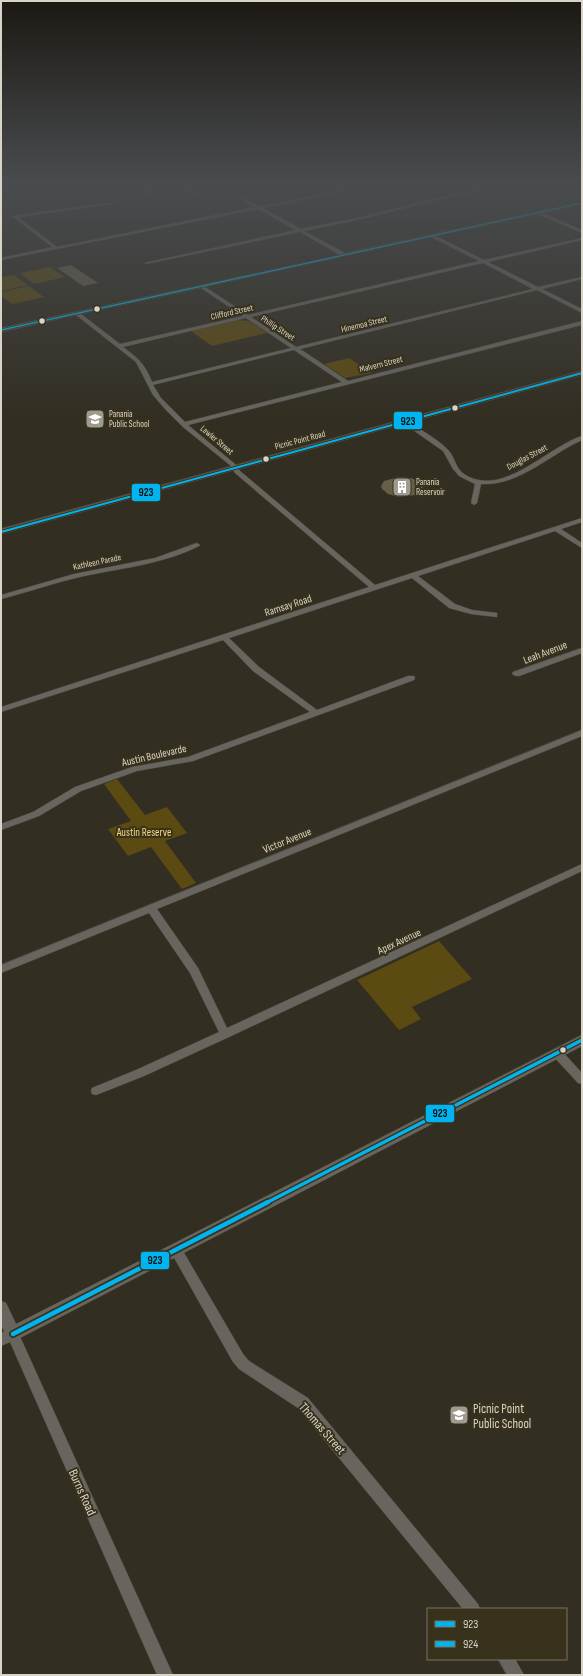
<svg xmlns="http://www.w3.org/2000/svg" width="583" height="1676" viewBox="0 0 583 1676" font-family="'Sofia Sans Condensed',sans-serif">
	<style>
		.green { fill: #5b4a12 }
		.building { fill: #665e48 }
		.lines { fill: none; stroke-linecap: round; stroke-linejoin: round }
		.minor-casing { stroke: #4e4b41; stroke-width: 1 }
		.tertiary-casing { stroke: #4e4b41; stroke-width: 1 }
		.minor { fill: #67655e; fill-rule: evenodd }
		.tertiary { fill: #67655e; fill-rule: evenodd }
		.bus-1-far2-casing { stroke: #38311c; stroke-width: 4 }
		.bus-1-far1-casing { stroke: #38311c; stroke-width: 6 }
		.bus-1-casing { stroke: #38311c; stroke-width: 8 }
		.bus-2-casing { stroke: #38311c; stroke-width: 3 }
		.bus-1-far2 { stroke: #00b5ef; stroke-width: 2 }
		.bus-1-far1 { stroke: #00b5ef; stroke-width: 3.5 }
		.bus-1 { stroke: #00b5ef; stroke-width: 4.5 }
		.bus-2 { stroke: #00b5ef; stroke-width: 1.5 }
		.bus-dot { fill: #d8d4c7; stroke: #38311c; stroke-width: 1.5 }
		.labels { text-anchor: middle; stroke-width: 4; stroke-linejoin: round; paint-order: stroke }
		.far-street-label { font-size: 9px; fill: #d8d4c7; stroke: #38311c }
		.far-poi-label { font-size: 9px; fill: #d8d4c7; stroke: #38311c; text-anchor: start }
		.street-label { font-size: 11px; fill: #d8d4c7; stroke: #38311c }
		.park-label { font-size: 11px; fill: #f9da80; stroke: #38311c }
		.near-poi-label { font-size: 13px; fill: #d8d4c7; stroke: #38311c; text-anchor: start }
		.near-street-label { font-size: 13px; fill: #d8d4c7; stroke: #38311c }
		.line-badge { stroke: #38311c; stroke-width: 1.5 }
		.pale-badge-label { font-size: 11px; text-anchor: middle; font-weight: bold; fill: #111 }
	</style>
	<rect width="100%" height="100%" fill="#322e22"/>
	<path class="green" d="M 50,267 L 65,277 L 34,284 L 20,273 Z
		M 14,275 L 28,285 L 1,291 L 1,277 Z
		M 29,286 L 44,297 L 12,304 L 1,296 L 1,292 Z
		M 237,320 L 249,321 L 267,333 L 212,346 L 191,331 Z
		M 349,358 L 372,373 L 345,378 L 324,364 Z
		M 117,779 L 145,815 L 167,807 L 187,833 L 165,841 L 196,883 L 182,889 L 151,847 L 128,856 L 108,829 L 131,821 L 104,784 Z
		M 439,941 L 472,979 L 412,1007 L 421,1019 L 399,1030 L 357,980 Z"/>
	<path class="building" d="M 71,265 L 98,283 L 83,286 L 57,268 Z
		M 399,477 L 411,478 L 420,482 L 423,488 L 422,491 L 416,495 L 399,497 L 388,494 L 382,489 L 381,486 L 384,481 Z"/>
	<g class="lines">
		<defs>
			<path id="minor" d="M 22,181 L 31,181 L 1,187 L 1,185 Z
				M 170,181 L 175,181 L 198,194 L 195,195 L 177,185 L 149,190 L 158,197 L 157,199 L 143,189 L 173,183 Z
				M 372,181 L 379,181 L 299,201 L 263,208 L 301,229 L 357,218 L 507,181 L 514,181 L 357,220 L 304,231 L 345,253 L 582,202 L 582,204 L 542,213 L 582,230 L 582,233 L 538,214 L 436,236 L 484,260 L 582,238 L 582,240 L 488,262 L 538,287 L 582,277 L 582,279 L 542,289 L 582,309 L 582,313 L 537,290 L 300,349 L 348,381 L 582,321 L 582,325 L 188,425 L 235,464 L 240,471 L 375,585 L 582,518 L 582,522 L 561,529 L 582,543 L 582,548 L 555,531 L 418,576 L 455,604 L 472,610 L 497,613 L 497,617 L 471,614 L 449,608 L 412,578 L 229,638 L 259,667 L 317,710 L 408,676 L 414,676 L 415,678 L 414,680 L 193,761 L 137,771 L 81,791 L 39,816 L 1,830 L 1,824 L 33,812 L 75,787 L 132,767 L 188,757 L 310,712 L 253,671 L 223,640 L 1,712 L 1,707 L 369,587 L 235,473 L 231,466 L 183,427 L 165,409 L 153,395 L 136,362 L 76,315 L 1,332 L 1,328 L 340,255 L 300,232 L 146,264 L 144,263 L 296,230 L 258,209 L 1,260 L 1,258 L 52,247 L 12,216 L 115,202 L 113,204 L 18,217 L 57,247 L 255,207 L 240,199 L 241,197 L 260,207 L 299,199 ZM 431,237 L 479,261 L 248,315 L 205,287 ZM 483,263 L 533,289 L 296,347 L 251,317 ZM 201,288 L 243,316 L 120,344 L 81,314 ZM 246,318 L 291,348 L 152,382 C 145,364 138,358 123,347 ZM 294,350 L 342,382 L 185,422 L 161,398 L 153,385 Z
				M 403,421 L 407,421 C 419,429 441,441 449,451 C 455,458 456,469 464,474 C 502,499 547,447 582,436 L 582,440 C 549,455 519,486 481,484 L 477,503 L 474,505 L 471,503 L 475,484 L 459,476 L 453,469 L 443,451 L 403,423 Z
				M 197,543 L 200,545 L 199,546 C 163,564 123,568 84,576 C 56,582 29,592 1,599 L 1,595 L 74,574 L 155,558 Z
				M 582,648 L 582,653 L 519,676 L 516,676 L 512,674 L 513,672 Z
				M 582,730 L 582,736 L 157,909 L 198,968 L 227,1028 L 582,864 L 582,871 L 229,1037 L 144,1076 L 96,1095 L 92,1094 L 91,1091 L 92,1088 L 136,1070 L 219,1032 L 190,973 L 149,913 L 1,973 L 1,965 Z
				M 557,1049 L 561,1050 L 582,1073 L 582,1084 L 578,1083 L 553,1056 L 552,1053 L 553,1050 Z
				M 176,1244 L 180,1246 L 243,1354 L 249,1361 L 308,1398 L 478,1604 L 480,1609 L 463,1609 L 298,1408 L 239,1369 L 233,1362 L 172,1254 L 170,1250 L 172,1246 Z
				M 13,1328 L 17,1330 L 173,1675 L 157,1675 L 10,1342 L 1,1346 L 1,1333 Z
				M 498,1659 L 515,1659 L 524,1675 L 507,1675 Z"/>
			<path id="tertiary" d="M 582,371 L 582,375 L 1,534 L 1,529 Z
				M 582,1035 L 582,1046 L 18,1339 L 13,1341 L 8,1339 L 1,1325 L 1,1301 L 6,1303 L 16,1324 Z"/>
		</defs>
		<use href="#minor" class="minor-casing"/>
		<use href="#tertiary" class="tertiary-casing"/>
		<use href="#minor" class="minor"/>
		<use href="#tertiary" class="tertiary"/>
		<defs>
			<path id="bus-1-far2" d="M 1,532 L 582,373"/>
			<path id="bus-1-far1" d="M 266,1203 L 582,1040"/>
			<path id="bus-1" d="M 13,1334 L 268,1202"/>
			<path id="bus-2" d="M 1,330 L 582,203"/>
		</defs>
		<use href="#bus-1-far2" class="bus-1-far2-casing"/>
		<use href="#bus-1-far1" class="bus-1-far1-casing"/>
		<use href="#bus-1" class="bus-1-casing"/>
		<use href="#bus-2" class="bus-2-casing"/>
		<use href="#bus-1-far2" class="bus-1-far2"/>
		<use href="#bus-1-far1" class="bus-1-far1"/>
		<use href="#bus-1" class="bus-1"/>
		<use href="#bus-2" class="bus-2"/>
	</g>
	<linearGradient id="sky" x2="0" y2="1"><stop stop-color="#1c1913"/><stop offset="0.44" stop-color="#494c4f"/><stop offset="1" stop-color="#494c4f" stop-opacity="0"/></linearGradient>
	<rect width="583" height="416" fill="url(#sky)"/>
	<defs>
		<symbol id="school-square" viewBox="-11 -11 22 22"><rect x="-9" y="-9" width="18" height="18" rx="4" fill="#9e9a8d" stroke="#38311c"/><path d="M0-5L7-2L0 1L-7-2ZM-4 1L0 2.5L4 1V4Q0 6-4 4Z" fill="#fff"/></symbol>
		<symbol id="building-square" viewBox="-11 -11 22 22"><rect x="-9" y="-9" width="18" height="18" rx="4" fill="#9e9a8d" stroke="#38311c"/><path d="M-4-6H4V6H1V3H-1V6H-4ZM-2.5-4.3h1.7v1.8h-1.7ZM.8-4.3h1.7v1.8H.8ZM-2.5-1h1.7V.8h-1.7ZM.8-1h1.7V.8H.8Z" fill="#fff"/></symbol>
	</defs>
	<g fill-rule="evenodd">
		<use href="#school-square" x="84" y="408" width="22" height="22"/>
		<use href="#building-square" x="391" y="476" width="22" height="22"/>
		<use href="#school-square" x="448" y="1404" width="22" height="22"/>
	</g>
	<g class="bus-dot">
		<circle cx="97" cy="309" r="3.5"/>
		<circle cx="42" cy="321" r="3.5"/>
		<circle cx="455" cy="408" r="3.5"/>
		<circle cx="266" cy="459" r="3.5"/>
		<circle cx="563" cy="1050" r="3.5"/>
	</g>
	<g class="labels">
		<g class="far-street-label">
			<text transform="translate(232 312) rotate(-13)" y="3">Clifford Street</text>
			<text transform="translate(364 324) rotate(-14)" y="3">Hinemoa Street</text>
			<text transform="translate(278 328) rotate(33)" y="3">Phillip Street</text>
			<text transform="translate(381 364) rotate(-14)" y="3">Malvern Street</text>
			<text transform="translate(217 440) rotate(40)" y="3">Lawler Street</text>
			<text transform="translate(300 440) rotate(-15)" y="3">Picnic Point Road</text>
			<text transform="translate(527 457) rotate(-28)" y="3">Douglas Street</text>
			<text transform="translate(97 562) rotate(-12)" y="3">Kathleen Parade</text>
		</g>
		<g class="far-poi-label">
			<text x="109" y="417">Panania<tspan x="109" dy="10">Public School</tspan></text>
			<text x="416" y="485">Panania<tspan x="416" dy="10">Reservoir</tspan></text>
		</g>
		<g class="street-label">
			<text transform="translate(288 605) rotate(-18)" y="4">Ramsay Road</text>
			<text transform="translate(545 652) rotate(-21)" y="4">Leah Avenue</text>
			<text transform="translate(154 755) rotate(-13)" y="4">Austin Boulevarde</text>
			<text transform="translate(287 840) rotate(-22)" y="4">Victor Avenue</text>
			<text transform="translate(399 941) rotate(-25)" y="4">Apex Avenue</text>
		</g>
		<g class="park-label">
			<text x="144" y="836">Austin Reserve</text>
		</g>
		<g class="near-poi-label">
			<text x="473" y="1413">Picnic Point<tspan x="473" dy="15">Public School</tspan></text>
		</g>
		<g class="near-street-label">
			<text transform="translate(323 1428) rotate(49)" y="5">Thomas Street</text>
			<text transform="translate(83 1492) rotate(66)" y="5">Burns Road</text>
		</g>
	</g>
	<g class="line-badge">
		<rect x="393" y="411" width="30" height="19" rx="4" fill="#00b5ef"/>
		<rect x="131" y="483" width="30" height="19" rx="4" fill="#00b5ef"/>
		<rect x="425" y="1104" width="30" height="19" rx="4" fill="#00b5ef"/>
		<rect x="140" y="1251" width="30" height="19" rx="4" fill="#00b5ef"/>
	</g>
	<g class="pale-badge-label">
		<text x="408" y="425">923</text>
		<text x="146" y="496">923</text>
		<text x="440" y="1117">923</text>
		<text x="155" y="1264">923</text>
	</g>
	<rect width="583" height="1676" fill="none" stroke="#d8d4c7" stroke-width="4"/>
	<rect x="427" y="1608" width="140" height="52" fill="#38311c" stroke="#787260"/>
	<rect x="435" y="1621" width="20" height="6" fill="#00b5ef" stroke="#787260"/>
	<text x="463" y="1628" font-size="12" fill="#d8d4c7">923</text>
	<rect x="435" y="1641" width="20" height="6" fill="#00b5ef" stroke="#787260"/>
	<text x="463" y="1648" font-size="12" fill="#d8d4c7">924</text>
</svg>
